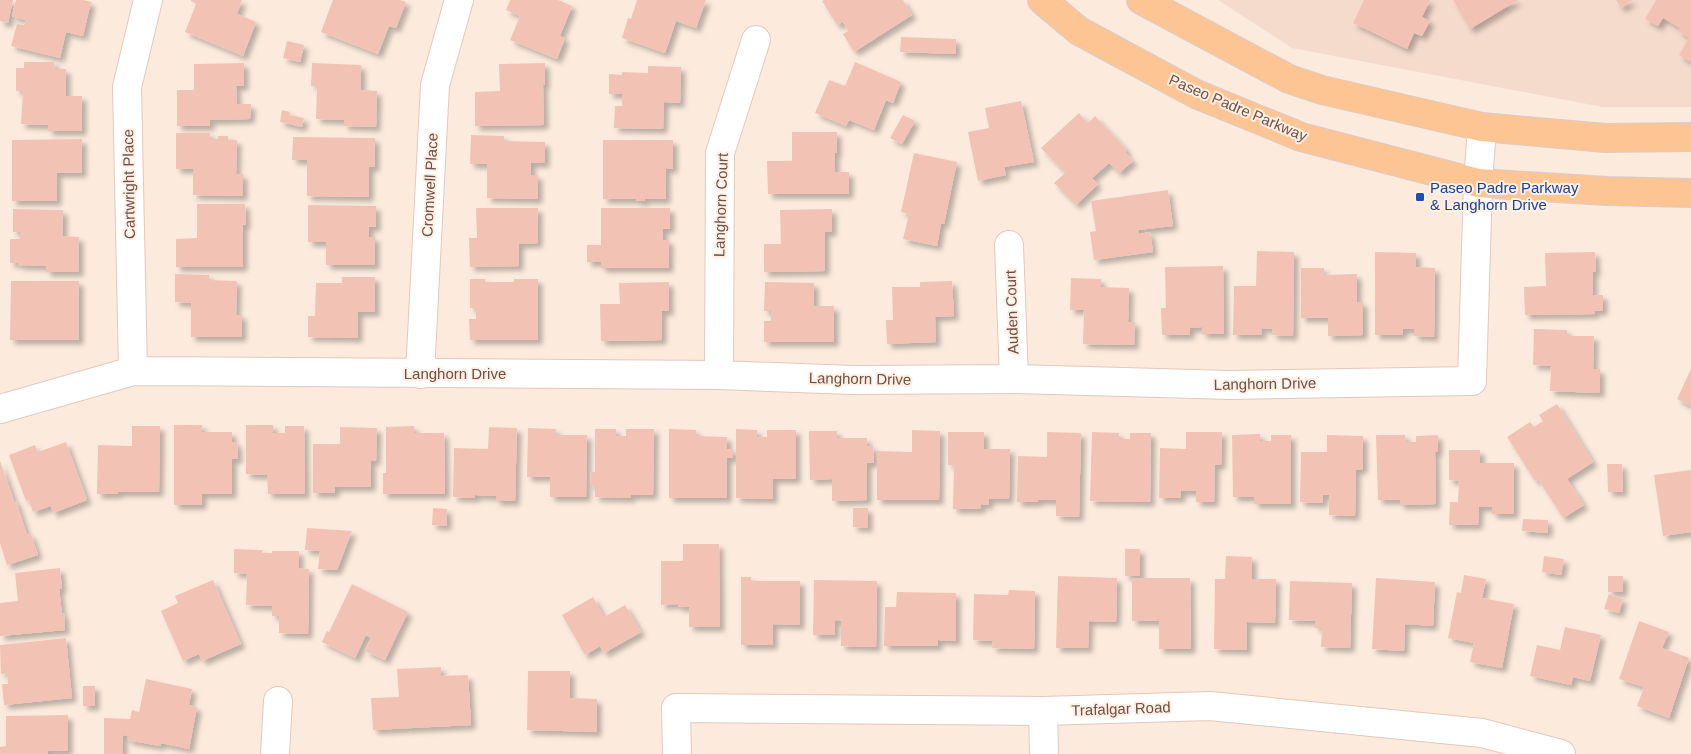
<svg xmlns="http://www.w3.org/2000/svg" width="1691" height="754" viewBox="0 0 1691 754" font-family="Arial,sans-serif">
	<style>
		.residential { fill: #f4dbcc }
		.building { fill: #f2c3b5; filter: url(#shadow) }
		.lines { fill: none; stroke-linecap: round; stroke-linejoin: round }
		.minor-casing { stroke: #e2c8bd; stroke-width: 30 }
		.major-casing { stroke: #d8cdcb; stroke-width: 30 }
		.minor { stroke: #fff; stroke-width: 28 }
		.major { stroke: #fdc494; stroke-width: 28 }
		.transit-dot { fill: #1a4fb4; stroke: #fff0e4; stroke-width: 2 }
		.labels { text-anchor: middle; stroke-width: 4; stroke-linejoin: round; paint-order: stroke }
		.street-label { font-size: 15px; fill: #724e46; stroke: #fff0e4 }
		.transit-label { font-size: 15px; fill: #164399; stroke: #fff0e4; text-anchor: start }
	</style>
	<defs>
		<filter id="shadow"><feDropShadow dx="4.5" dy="4.5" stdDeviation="2.5" flood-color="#0004"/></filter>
	</defs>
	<rect width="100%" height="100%" fill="#fcebdd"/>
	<path class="residential" d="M 1218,0 L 1691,0 L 1691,107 L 1603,107 L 1292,48 Z"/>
	<path class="building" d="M 0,0 L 13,0 L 8,23 L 0,21 Z
		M 16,0 L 83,0 L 91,2 L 83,36 L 66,32 L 60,58 L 11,46 L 17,24 L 24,25 L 26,20 L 12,16 Z
		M 191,0 L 242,0 L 237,14 L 256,22 L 243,56 L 185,32 L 196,4 L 191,1 Z
		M 333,0 L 400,0 L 406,2 L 396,28 L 389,26 L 378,54 L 321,32 Z
		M 510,0 L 558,0 L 572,6 L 560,36 L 565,38 L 557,59 L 510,40 L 520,16 L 506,10 Z
		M 637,0 L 706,0 L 696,28 L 676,21 L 665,53 L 622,38 L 628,18 L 631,19 Z
		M 824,0 L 903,0 L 912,15 L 854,52 L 843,34 L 848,31 L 843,22 L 837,25 L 822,1 Z
		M 1364,0 L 1430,0 L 1422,17 L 1430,21 L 1422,36 L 1414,33 L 1407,49 L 1353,23 Z
		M 1453,0 L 1518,0 L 1470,29 Z
		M 1616,0 L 1633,0 L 1621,8 Z
		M 1656,0 L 1691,0 L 1691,62 L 1679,55 L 1689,38 L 1678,31 L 1680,28 L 1663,18 L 1658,26 L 1645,19 Z
		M 901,37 L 956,39 L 956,54 L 900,52 Z
		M 287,41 L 304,45 L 300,62 L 283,58 Z
		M 24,62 L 54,62 L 55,69 L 66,69 L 66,96 L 82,96 L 82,131 L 48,131 L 49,125 L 21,124 L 23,91 L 16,91 L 16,68 L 24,68 Z
		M 855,62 L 901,82 L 893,103 L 886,100 L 874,130 L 849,120 L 846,126 L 815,113 L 829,80 L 845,86 Z
		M 244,63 L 244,86 L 236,86 L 237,104 L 251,104 L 250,119 L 210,120 L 210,126 L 177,126 L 177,90 L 194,90 L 194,64 Z
		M 312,63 L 361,65 L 361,90 L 377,91 L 376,127 L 344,126 L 344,120 L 316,119 L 317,86 L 311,86 Z
		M 545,63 L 545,85 L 543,85 L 544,125 L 475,126 L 475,92 L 500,91 L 499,64 Z
		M 648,66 L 681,67 L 680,103 L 664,102 L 663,129 L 614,128 L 615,106 L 622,106 L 622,94 L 609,94 L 609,74 L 622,75 L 622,72 L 648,73 Z
		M 1021,101 L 1034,162 L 1004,167 L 1006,175 L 978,181 L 968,132 L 989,128 L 985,108 Z
		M 282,110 L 290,112 L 289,115 L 304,118 L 302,127 L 280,122 Z
		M 1079,113 L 1088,123 L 1095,116 L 1127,150 L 1125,152 L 1133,161 L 1119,173 L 1109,163 L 1092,178 L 1098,184 L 1076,205 L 1054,183 L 1065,173 L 1041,148 Z
		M 903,115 L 915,121 L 902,144 L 890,138 Z
		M 792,132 L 837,132 L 837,153 L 835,153 L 835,172 L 849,172 L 849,194 L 768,194 L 767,161 L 792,161 Z
		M 176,133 L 210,133 L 210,139 L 218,139 L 218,136 L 228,136 L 228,140 L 237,140 L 236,174 L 243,174 L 243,196 L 193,195 L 193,169 L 176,169 Z
		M 471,135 L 504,136 L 504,141 L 545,142 L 545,163 L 531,163 L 531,175 L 538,175 L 538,199 L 487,198 L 487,164 L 470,164 Z
		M 293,137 L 375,138 L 375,167 L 369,167 L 369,197 L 307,196 L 307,160 L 292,160 Z
		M 82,139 L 82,173 L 57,173 L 57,201 L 12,201 L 12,140 Z
		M 603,140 L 673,140 L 673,169 L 666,168 L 666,199 L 645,199 L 645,201 L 636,201 L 636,199 L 603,199 Z
		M 914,153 L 957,162 L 944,224 L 941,223 L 937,246 L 903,239 L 909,214 L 901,212 Z
		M 1168,190 L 1173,226 L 1138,230 L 1139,234 L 1150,232 L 1153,252 L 1094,260 L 1090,232 L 1096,231 L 1091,201 Z
		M 197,204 L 245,204 L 246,225 L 243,225 L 243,267 L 176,267 L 176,239 L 197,238 Z
		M 308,205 L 376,206 L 376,227 L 369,227 L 369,237 L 375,237 L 375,265 L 326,265 L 326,242 L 308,242 Z
		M 476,208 L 538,208 L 538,243 L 519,244 L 519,266 L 470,267 L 469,238 L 477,238 Z
		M 601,208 L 670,208 L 670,229 L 663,229 L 663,240 L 669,240 L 669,268 L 601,268 L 601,262 L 587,262 L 587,245 L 601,245 Z
		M 13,209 L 63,210 L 63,236 L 79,237 L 79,272 L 46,272 L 46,266 L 18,265 L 18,263 L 10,263 L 10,239 L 20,239 L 20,232 L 13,232 Z
		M 832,209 L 832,232 L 825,232 L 825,271 L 764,272 L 764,244 L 781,244 L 780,210 Z
		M 1257,251 L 1294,252 L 1293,336 L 1272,335 L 1273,329 L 1261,328 L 1262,335 L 1233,335 L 1234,286 L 1256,286 Z
		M 1375,252 L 1416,253 L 1416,267 L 1435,268 L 1434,337 L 1414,336 L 1414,329 L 1403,329 L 1402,335 L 1375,335 Z
		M 1595,252 L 1596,272 L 1593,272 L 1593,295 L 1603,295 L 1603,311 L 1594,311 L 1595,314 L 1525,315 L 1524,287 L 1546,286 L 1545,253 Z
		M 1223,266 L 1224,334 L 1202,334 L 1202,327 L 1190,328 L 1190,335 L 1162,335 L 1161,308 L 1166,308 L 1165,267 Z
		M 1301,268 L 1324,268 L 1324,275 L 1357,274 L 1357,302 L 1363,302 L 1363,335 L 1328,336 L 1328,318 L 1301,318 Z
		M 175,274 L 209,275 L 209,280 L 237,281 L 236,315 L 242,315 L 242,337 L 191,337 L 191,303 L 175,302 Z
		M 342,277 L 375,277 L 375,312 L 358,312 L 358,338 L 308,337 L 308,316 L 315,316 L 316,283 L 342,283 Z
		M 1071,278 L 1101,279 L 1101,287 L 1129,288 L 1128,322 L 1135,322 L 1134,345 L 1083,344 L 1084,310 L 1070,310 Z
		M 470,279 L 485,279 L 485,282 L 514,282 L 514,279 L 538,279 L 538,340 L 470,340 L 469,319 L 476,319 L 476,308 L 470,308 Z
		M 11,281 L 79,281 L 79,340 L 10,340 Z
		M 952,281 L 954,316 L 935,317 L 936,342 L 887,344 L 886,320 L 893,320 L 892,287 L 920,287 L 920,282 Z
		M 669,282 L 669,311 L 662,311 L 662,340 L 601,341 L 600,304 L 620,304 L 619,283 Z
		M 765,282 L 814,283 L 814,306 L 834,306 L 834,342 L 764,342 L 764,321 L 771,321 L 771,311 L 764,311 Z
		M 1534,329 L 1567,330 L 1567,336 L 1594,336 L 1593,369 L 1600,369 L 1600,393 L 1550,391 L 1551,366 L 1533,365 Z
		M 1691,369 L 1691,406 L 1677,399 Z
		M 1557,404 L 1593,462 L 1567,479 L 1584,505 L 1563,518 L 1538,479 L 1535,481 L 1507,437 L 1530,422 L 1534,427 L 1543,421 L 1539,415 Z
		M 174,425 L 202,425 L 202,432 L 232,432 L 232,442 L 237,442 L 238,459 L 232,459 L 232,494 L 202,494 L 202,505 L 174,505 Z
		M 246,425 L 273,425 L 273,433 L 285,433 L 285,426 L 304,426 L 305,494 L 268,494 L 267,475 L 246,474 Z
		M 132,426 L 160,426 L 159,492 L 118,492 L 118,494 L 97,494 L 98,445 L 132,446 Z
		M 414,426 L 414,433 L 444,433 L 445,494 L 383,494 L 383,473 L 386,473 L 386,427 Z
		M 340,427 L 377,428 L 376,461 L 371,460 L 371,487 L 335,487 L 335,493 L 313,493 L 313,444 L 340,444 Z
		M 489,427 L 517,428 L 515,501 L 496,501 L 496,496 L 475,495 L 475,498 L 453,497 L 454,448 L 488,449 Z
		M 528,428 L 556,429 L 556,435 L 587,435 L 586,497 L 550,497 L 550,477 L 527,477 Z
		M 595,429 L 616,429 L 616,436 L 626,436 L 626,429 L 654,429 L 653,495 L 631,495 L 631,498 L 595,497 L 595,485 L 590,485 L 591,472 L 595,472 Z
		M 669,429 L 696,430 L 696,436 L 727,437 L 727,449 L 733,449 L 733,458 L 727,458 L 727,498 L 669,498 Z
		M 736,429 L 757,430 L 757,437 L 767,437 L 767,430 L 796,430 L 796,479 L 773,479 L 773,499 L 736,498 Z
		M 912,430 L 940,431 L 939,500 L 877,500 L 877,451 L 912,452 Z
		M 809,431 L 837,431 L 837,438 L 867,438 L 867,446 L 873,446 L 874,463 L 867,463 L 867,500 L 832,501 L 832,479 L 810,480 Z
		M 948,432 L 984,432 L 984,449 L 1010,449 L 1009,499 L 989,499 L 989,505 L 981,504 L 981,509 L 953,509 L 954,465 L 948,465 Z
		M 1047,432 L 1081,433 L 1079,517 L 1056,516 L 1056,500 L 1038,500 L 1038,502 L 1017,502 L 1018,456 L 1047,457 Z
		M 1092,432 L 1119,433 L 1119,439 L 1130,439 L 1130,433 L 1151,433 L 1150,502 L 1090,501 Z
		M 1186,432 L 1222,432 L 1221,465 L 1215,465 L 1214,502 L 1196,502 L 1196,491 L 1181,491 L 1181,498 L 1159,498 L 1160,448 L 1186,449 Z
		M 1260,434 L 1260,441 L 1271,441 L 1271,435 L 1291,435 L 1291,504 L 1254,504 L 1254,497 L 1233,497 L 1232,435 Z
		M 1327,435 L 1363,436 L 1363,469 L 1356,470 L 1355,516 L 1329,515 L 1329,495 L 1323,495 L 1323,503 L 1300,502 L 1301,452 L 1327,452 Z
		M 1376,435 L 1405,435 L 1406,442 L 1416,442 L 1416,436 L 1438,435 L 1438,452 L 1435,452 L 1436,504 L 1400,505 L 1400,500 L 1378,500 Z
		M 66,442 L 87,500 L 53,513 L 51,506 L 33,512 L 29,500 L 26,501 L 9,455 L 35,445 L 38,452 Z
		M 1449,450 L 1480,450 L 1480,463 L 1514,463 L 1514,514 L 1492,514 L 1492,507 L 1479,507 L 1478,525 L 1449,525 L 1450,502 L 1458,502 L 1459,481 L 1449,480 Z
		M 0,461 L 14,501 L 16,501 L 27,535 L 31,534 L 38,555 L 7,565 L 0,543 Z
		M 1607,464 L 1622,464 L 1623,492 L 1608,492 Z
		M 1691,470 L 1691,532 L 1663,536 L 1654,475 Z
		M 433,508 L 447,509 L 447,526 L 432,525 Z
		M 853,508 L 868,508 L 868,528 L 853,527 Z
		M 1523,519 L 1548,520 L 1548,533 L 1522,531 Z
		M 307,528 L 352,531 L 337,570 L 318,569 L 320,551 L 305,550 Z
		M 683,544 L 719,544 L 720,627 L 689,627 L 689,607 L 678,607 L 678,604 L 661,605 L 661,561 L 683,561 Z
		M 234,549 L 262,550 L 262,553 L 272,553 L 272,551 L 299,551 L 299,568 L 309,569 L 308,634 L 279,633 L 279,616 L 272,616 L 272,606 L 246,605 L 247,574 L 234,573 Z
		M 1125,549 L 1140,549 L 1140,576 L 1125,576 Z
		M 1226,556 L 1252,557 L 1252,579 L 1276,579 L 1275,623 L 1247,622 L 1247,650 L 1214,649 L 1215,579 L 1225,579 Z
		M 1544,556 L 1564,559 L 1561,575 L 1542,572 Z
		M 60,568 L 62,589 L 59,589 L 62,614 L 64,613 L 65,630 L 0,636 L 0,603 L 18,601 L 15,573 Z
		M 1464,575 L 1486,579 L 1482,598 L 1514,604 L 1502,668 L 1470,662 L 1474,643 L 1448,638 L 1457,592 L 1461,593 Z
		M 1058,576 L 1117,578 L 1116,622 L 1089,621 L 1088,648 L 1056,648 Z
		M 1608,576 L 1623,576 L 1623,592 L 1608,592 Z
		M 741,577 L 751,577 L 751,581 L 800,581 L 800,625 L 773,624 L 773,645 L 741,645 Z
		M 1132,578 L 1190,578 L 1191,649 L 1159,649 L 1159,621 L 1132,621 Z
		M 1376,578 L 1435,582 L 1433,626 L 1405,624 L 1404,651 L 1372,649 Z
		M 213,580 L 241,644 L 202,661 L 199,654 L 183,661 L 161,611 L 178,603 L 175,596 Z
		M 814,580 L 877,581 L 876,647 L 841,646 L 841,621 L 835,620 L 835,635 L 813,635 Z
		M 1290,581 L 1352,583 L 1350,648 L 1321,647 L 1322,628 L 1315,628 L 1315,621 L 1289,620 Z
		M 352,584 L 408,612 L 385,660 L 365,651 L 371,638 L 366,635 L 355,658 L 322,642 L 327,631 L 329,632 Z
		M 1009,590 L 1035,591 L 1034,649 L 992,648 L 993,641 L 973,640 L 974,594 L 1008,595 Z
		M 897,592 L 956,593 L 956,641 L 938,640 L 938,646 L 884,646 L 885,607 L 896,607 Z
		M 1609,594 L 1623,599 L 1619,613 L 1604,609 Z
		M 593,597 L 604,617 L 625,605 L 641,632 L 604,653 L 600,646 L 585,655 L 562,615 Z
		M 1639,621 L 1669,632 L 1662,648 L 1689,658 L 1669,718 L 1637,706 L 1644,687 L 1619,679 Z
		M 1565,627 L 1601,635 L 1590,681 L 1573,677 L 1571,685 L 1530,676 L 1537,645 L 1560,650 Z
		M 66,638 L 72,698 L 4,705 L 2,684 L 8,684 L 7,673 L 1,674 L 0,645 Z
		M 441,667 L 441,676 L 468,675 L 471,725 L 373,730 L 371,698 L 399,697 L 397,669 Z
		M 528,671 L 570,671 L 570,698 L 597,699 L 597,732 L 527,730 Z
		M 146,679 L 192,689 L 189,705 L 197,707 L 189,749 L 161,743 L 160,746 L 127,740 L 128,736 L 123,735 L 123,754 L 104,754 L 104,718 L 130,719 L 132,710 L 139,712 Z
		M 83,686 L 95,686 L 95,706 L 83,706 Z
		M 68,715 L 68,751 L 48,751 L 48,754 L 0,754 L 0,747 L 6,746 L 6,716 Z"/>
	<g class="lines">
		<defs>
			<path id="minor" d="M 1009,245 L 1014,379
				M 133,371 L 127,87 L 148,0
				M 420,374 L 435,85 L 459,0
				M 719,375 L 720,153 L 756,40
				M 0,409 L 133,371 L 719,375 L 852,380 L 1014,379 L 1230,385 L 1472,381 L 1478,183 L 1482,127
				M 1043,711 L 1044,754
				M 275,754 L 278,701
				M 677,754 L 676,708 L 1043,711 L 1210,706 L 1482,733 L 1561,754"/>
			<path id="major" d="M 1042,0 L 1079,31 L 1196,94 L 1301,137 L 1478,183 L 1607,191 L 1691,193
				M 1141,0 L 1289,79 L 1322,90 L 1482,127 L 1605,138 L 1691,137"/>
		</defs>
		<use href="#minor" class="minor-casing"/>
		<use href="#major" class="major-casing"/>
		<use href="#minor" class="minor"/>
		<use href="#major" class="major"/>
	</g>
	<rect class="transit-dot" x="1415" y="192" width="10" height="10" rx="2.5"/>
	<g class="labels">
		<g class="street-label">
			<text transform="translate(1238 108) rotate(23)" y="5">Paseo Padre Parkway</text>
			<text transform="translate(129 184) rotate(-91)" y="5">Cartwright Place</text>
			<text transform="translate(430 185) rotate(-87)" y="5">Cromwell Place</text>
			<text transform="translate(721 205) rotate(-88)" y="5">Langhorn Court</text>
			<text transform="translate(1012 312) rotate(-92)" y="5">Auden Court</text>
			<text x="455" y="379">Langhorn Drive</text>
			<text transform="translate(860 379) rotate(1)" y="5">Langhorn Drive</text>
			<text transform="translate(1265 384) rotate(-1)" y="5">Langhorn Drive</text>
			<text transform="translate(1121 709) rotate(-2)" y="5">Trafalgar Road</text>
		</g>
		<g class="transit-label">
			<text x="1430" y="193">Paseo Padre Parkway<tspan x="1430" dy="17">&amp; Langhorn Drive</tspan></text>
		</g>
	</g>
</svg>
